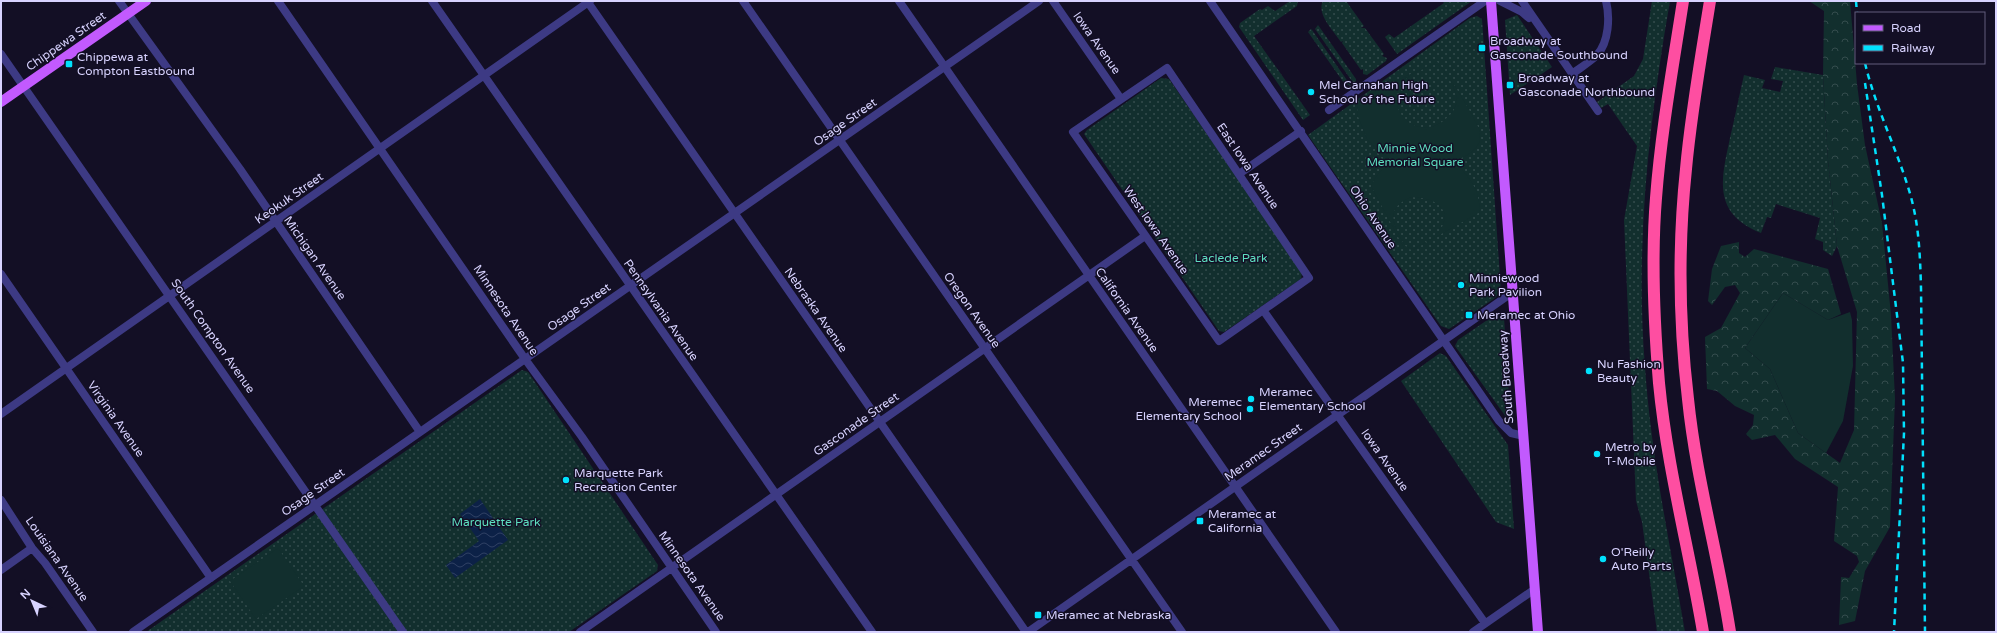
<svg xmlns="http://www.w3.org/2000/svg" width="1997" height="633" viewBox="0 0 1997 633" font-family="'Varela Round',sans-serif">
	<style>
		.grass { fill: url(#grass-dots) }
		.forest { fill: url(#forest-crowns) }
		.pitch { fill: #122f2e; fill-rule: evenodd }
		.water { fill: url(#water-waves) }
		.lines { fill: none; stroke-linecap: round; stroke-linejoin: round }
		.minor { stroke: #3d3a84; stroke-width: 8 }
		.major { stroke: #c25afe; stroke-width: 10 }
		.highway { stroke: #fe4ea1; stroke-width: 12 }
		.rail { stroke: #01e1fd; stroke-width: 2.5; stroke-dasharray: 6 5; stroke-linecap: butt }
		.poi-dot { fill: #01e1fd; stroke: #130f25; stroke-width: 1.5 }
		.labels { text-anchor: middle; stroke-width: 3; stroke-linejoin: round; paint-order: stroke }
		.street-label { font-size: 12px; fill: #d8d3ff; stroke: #130f25 }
		.poi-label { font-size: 12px; fill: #d8d3ff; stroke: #130f25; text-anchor: start }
		.park-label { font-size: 12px; fill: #5edfc0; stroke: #130f25 }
	</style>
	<defs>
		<pattern id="grass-dots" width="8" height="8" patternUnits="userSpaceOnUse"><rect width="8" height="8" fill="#122f2e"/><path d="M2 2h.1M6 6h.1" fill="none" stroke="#344c4d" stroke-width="1.8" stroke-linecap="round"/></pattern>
		<pattern id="forest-crowns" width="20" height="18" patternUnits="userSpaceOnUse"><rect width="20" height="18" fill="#122f2e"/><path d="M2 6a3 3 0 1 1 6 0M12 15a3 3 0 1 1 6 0" fill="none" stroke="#344c4d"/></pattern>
		<pattern id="water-waves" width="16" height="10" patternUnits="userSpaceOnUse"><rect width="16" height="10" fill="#0c2147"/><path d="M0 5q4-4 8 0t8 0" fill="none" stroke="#2f4063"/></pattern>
	</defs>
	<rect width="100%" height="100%" fill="#130f25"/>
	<path class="grass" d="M 1290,1 L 1298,1 L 1297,6 L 1254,36 L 1310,115 L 1303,120 L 1239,27 L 1240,23 L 1260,9 L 1262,10 L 1268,6 L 1275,11 Z
		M 1323,1 L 1346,1 L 1364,26 L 1361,28 L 1365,28 L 1384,54 L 1382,56 L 1387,58 L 1386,61 L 1367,75 L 1363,74 L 1363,69 L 1361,70 L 1342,43 L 1343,41 L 1341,42 C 1334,31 1316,14 1323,1 Z
		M 1442,1 L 1472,1 L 1397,54 L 1385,37 L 1389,34 L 1394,38 L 1444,3 Z
		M 1652,1 L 1670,1 C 1649,122 1635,244 1645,367 C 1651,456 1670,544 1685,632 L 1657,632 L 1642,522 L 1636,501 L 1624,220 L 1637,146 L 1608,104 L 1601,108 L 1597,102 L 1634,76 L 1643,59 Z
		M 1517,15 L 1552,67 L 1510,95 L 1505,20 Z
		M 1477,16 L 1482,19 L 1501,291 L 1495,298 L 1449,329 L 1441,326 L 1308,135 L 1470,18 Z
		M 1318,25 L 1356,79 L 1356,82 L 1354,84 L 1315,29 Z
		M 1311,29 L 1312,30 L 1351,86 L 1344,83 L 1308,32 Z
		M 1775,67 L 1823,75 L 1828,160 L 1837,246 L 1832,256 L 1823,250 L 1823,242 L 1815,239 L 1820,218 L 1776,204 L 1771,218 L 1767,217 L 1761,233 C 1712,213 1721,180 1730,138 C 1735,117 1739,96 1744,75 L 1765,80 L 1762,88 L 1780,92 L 1783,81 L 1771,79 Z
		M 1161,78 L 1169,79 L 1302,272 L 1301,279 L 1224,332 L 1219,331 L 1084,134 L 1087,130 Z
		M 1499,312 L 1502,313 L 1504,317 L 1510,413 L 1506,417 L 1455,346 L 1458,340 Z
		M 1440,353 L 1446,356 L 1508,445 L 1514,529 L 1496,522 L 1401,381 Z
		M 522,370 L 528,372 L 658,565 L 657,571 L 569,632 L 146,632 Z"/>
	<path class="forest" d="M 1809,1 L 1850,1 L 1857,84 L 1865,145 L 1882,223 L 1891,315 L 1895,399 L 1890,527 L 1865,571 L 1855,621 L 1839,625 L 1841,577 L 1849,578 L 1859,562 L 1857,556 L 1834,541 L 1838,487 L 1795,459 L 1775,435 L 1752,440 L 1746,434 L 1753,425 L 1754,415 L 1735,406 L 1717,391 L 1707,389 L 1705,337 L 1721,328 L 1740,293 L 1735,285 L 1725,287 L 1712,305 L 1708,301 L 1712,269 L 1721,246 L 1739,242 L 1739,253 L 1745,257 L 1754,249 L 1828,269 L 1841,314 L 1828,320 L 1783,293 L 1745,348 L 1770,369 L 1798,433 L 1840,463 L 1854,430 L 1857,312 L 1837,246 L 1828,160 L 1823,75 L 1824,11 Z"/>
	<path class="pitch" d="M 1437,62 C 1444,66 1477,121 1480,131 C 1480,134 1480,141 1479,143 C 1474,153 1463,157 1454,162 C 1471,179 1479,188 1480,212 L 1413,250 L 1404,248 L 1371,186 C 1381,166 1385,168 1404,162 L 1392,160 L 1380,153 L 1367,139 L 1357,114 L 1358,103 L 1380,88 ZM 1436,64 C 1445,68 1453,85 1456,94 C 1458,103 1455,110 1449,116 C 1418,148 1378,106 1406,79 C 1414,72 1426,68 1436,64 ZM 1411,197 C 1426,198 1439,200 1445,214 C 1445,234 1428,241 1413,249 L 1405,246 C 1394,226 1383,209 1411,197 Z
		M 1783,293 L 1828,320 L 1850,312 L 1852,320 L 1853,366 L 1843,421 L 1826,453 L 1798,433 L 1770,369 L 1745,348 Z
		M 278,548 L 304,586 L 256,619 L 230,581 Z"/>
	<path class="water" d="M 480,499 L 508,540 L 455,578 L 446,565 L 479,541 L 460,514 Z"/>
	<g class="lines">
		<path class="minor" d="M 119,1 L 240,169 L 420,432
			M 278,1 L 525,359 L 582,437 L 716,632
			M 432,1 L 872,632
			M 587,1 L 1026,632
			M 743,1 L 1182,632
			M 899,1 L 1336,632
			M 1053,1 L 1121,99
			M 1210,1 L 1499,421 L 1511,433 L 1524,436
			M 1500,1 L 1522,12 L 1529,18
			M 1522,1 L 1598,111
			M 1,54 L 403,632
			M 1167,68 L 1309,278 L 1219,341 L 1073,132 Z
			M 1572,74 C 1580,68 1590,62 1597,55 C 1609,42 1610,17 1606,1
			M 1329,110 L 1485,1
			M 1239,174 L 1301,131
			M 1,274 L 211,578
			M 1263,310 L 1485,623
			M 1,414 L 590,1
			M 1,500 L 32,548 L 45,563 L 93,632
			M 1,570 L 32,548
			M 133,632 L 1039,1
			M 580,632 L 1145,236
			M 1028,632 L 1513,292
			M 1473,632 L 1535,589"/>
		<path class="major" d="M 1491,1 L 1538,632
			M 1,102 L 146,1"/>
		<path class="highway" d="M 1683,1 C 1673,66 1661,132 1656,198 C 1651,259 1654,322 1659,383 C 1667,467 1689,549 1703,632
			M 1710,1 C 1701,57 1691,113 1686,169 C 1678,245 1679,323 1688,399 C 1696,478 1718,554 1730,632"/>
		<path class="rail" d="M 1856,1 L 1857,13
			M 1865,63 C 1875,106 1895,145 1908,187 C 1919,221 1920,253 1921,288 L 1925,632
			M 1865,83 L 1882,195 L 1903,363 L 1904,433 L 1894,632"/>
	</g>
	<g class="poi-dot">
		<rect x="1478" y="44" width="8" height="8" rx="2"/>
		<rect x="65" y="60" width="8" height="8" rx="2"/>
		<rect x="1506" y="81" width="8" height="8" rx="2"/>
		<circle cx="1311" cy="92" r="4"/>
		<circle cx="1461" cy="285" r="4"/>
		<rect x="1465" y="311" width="8" height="8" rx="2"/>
		<circle cx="1589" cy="371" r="4"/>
		<circle cx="1251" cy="399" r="4"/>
		<circle cx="1250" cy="409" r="4"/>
		<circle cx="1597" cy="454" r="4"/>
		<circle cx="566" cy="480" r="4"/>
		<rect x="1196" y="517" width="8" height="8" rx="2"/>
		<circle cx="1603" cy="559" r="4"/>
		<rect x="1034" y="611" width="8" height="8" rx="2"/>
	</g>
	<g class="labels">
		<g class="street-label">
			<text transform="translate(66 41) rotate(-35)" y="4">Chippewa Street</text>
			<text transform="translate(1097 43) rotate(55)" y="4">Iowa Avenue</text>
			<text transform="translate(845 122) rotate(-35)" y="4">Osage Street</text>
			<text transform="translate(1248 166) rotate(56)" y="4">East Iowa Avenue</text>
			<text transform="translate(289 198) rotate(-35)" y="4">Keokuk Street</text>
			<text transform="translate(1373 217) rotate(56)" y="4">Ohio Avenue</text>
			<text transform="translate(1156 230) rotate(55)" y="4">West Iowa Avenue</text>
			<text transform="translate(315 258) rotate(55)" y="4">Michigan Avenue</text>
			<text transform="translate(579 307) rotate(-35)" y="4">Osage Street</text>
			<text transform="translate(506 310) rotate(56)" y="4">Minnesota Avenue</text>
			<text transform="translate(661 310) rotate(55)" y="4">Pennsylvania Avenue</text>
			<text transform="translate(816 310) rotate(55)" y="4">Nebraska Avenue</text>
			<text transform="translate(972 310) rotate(55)" y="4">Oregon Avenue</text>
			<text transform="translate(1127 310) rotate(55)" y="4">California Avenue</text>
			<text transform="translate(213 336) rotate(55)" y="4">South Compton Avenue</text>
			<text transform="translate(1506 377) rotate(-94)" y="4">South Broadway</text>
			<text transform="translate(116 419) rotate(55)" y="4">Virginia Avenue</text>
			<text transform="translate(856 424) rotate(-35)" y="4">Gasconade Street</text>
			<text transform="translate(1263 452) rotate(-35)" y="4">Meramec Street</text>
			<text transform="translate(1385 460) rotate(55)" y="4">Iowa Avenue</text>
			<text transform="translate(313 492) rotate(-35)" y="4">Osage Street</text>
			<text transform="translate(57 559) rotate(55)" y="4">Louisiana Avenue</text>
			<text transform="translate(692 576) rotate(55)" y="4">Minnesota Avenue</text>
		</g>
		<g class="poi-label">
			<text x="1490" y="45">Broadway at<tspan x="1490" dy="14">Gasconade Southbound</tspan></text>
			<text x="77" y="61">Chippewa at<tspan x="77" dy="14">Compton Eastbound</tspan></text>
			<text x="1518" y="82">Broadway at<tspan x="1518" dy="14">Gasconade Northbound</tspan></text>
			<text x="1319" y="89">Mel Carnahan High<tspan x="1319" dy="14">School of the Future</tspan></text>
			<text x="1469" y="282">Minniewood<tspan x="1469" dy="14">Park Pavilion</tspan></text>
			<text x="1477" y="319">Meramec at Ohio</text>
			<text x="1597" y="368">Nu Fashion<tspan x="1597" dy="14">Beauty</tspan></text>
			<text x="1259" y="396">Meramec<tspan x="1259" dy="14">Elementary School</tspan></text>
			<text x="1242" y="406" text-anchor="end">Meremec<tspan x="1242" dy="14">Elementary School</tspan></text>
			<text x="1605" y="451">Metro by<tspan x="1605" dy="14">T-Mobile</tspan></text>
			<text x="574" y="477">Marquette Park<tspan x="574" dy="14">Recreation Center</tspan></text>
			<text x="1208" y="518">Meramec at<tspan x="1208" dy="14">California</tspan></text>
			<text x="1611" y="556">O'Reilly<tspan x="1611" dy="14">Auto Parts</tspan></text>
			<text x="1046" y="619">Meramec at Nebraska</text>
		</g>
		<g class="park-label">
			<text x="1415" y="152">Minnie Wood<tspan x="1415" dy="14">Memorial Square</tspan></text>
			<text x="1231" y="262">Laclede Park</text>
			<text x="496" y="526">Marquette Park</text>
		</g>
	</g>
	<rect width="1997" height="633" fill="none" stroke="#d8d3ff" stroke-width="4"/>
	<rect x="1855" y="12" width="130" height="52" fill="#130f25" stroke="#625d7c"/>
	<rect x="1863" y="25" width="20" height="6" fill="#c25afe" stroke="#625d7c"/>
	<text x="1891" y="32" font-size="12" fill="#d8d3ff">Road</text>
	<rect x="1863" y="45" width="20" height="6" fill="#01e1fd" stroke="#625d7c"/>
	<text x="1891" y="52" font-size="12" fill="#d8d3ff">Railway</text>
	<g transform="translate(32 601) rotate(316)" stroke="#130f25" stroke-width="3" paint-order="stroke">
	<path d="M0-3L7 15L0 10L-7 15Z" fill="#d8d3ff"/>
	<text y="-6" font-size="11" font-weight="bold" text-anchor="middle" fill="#d8d3ff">N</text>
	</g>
</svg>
